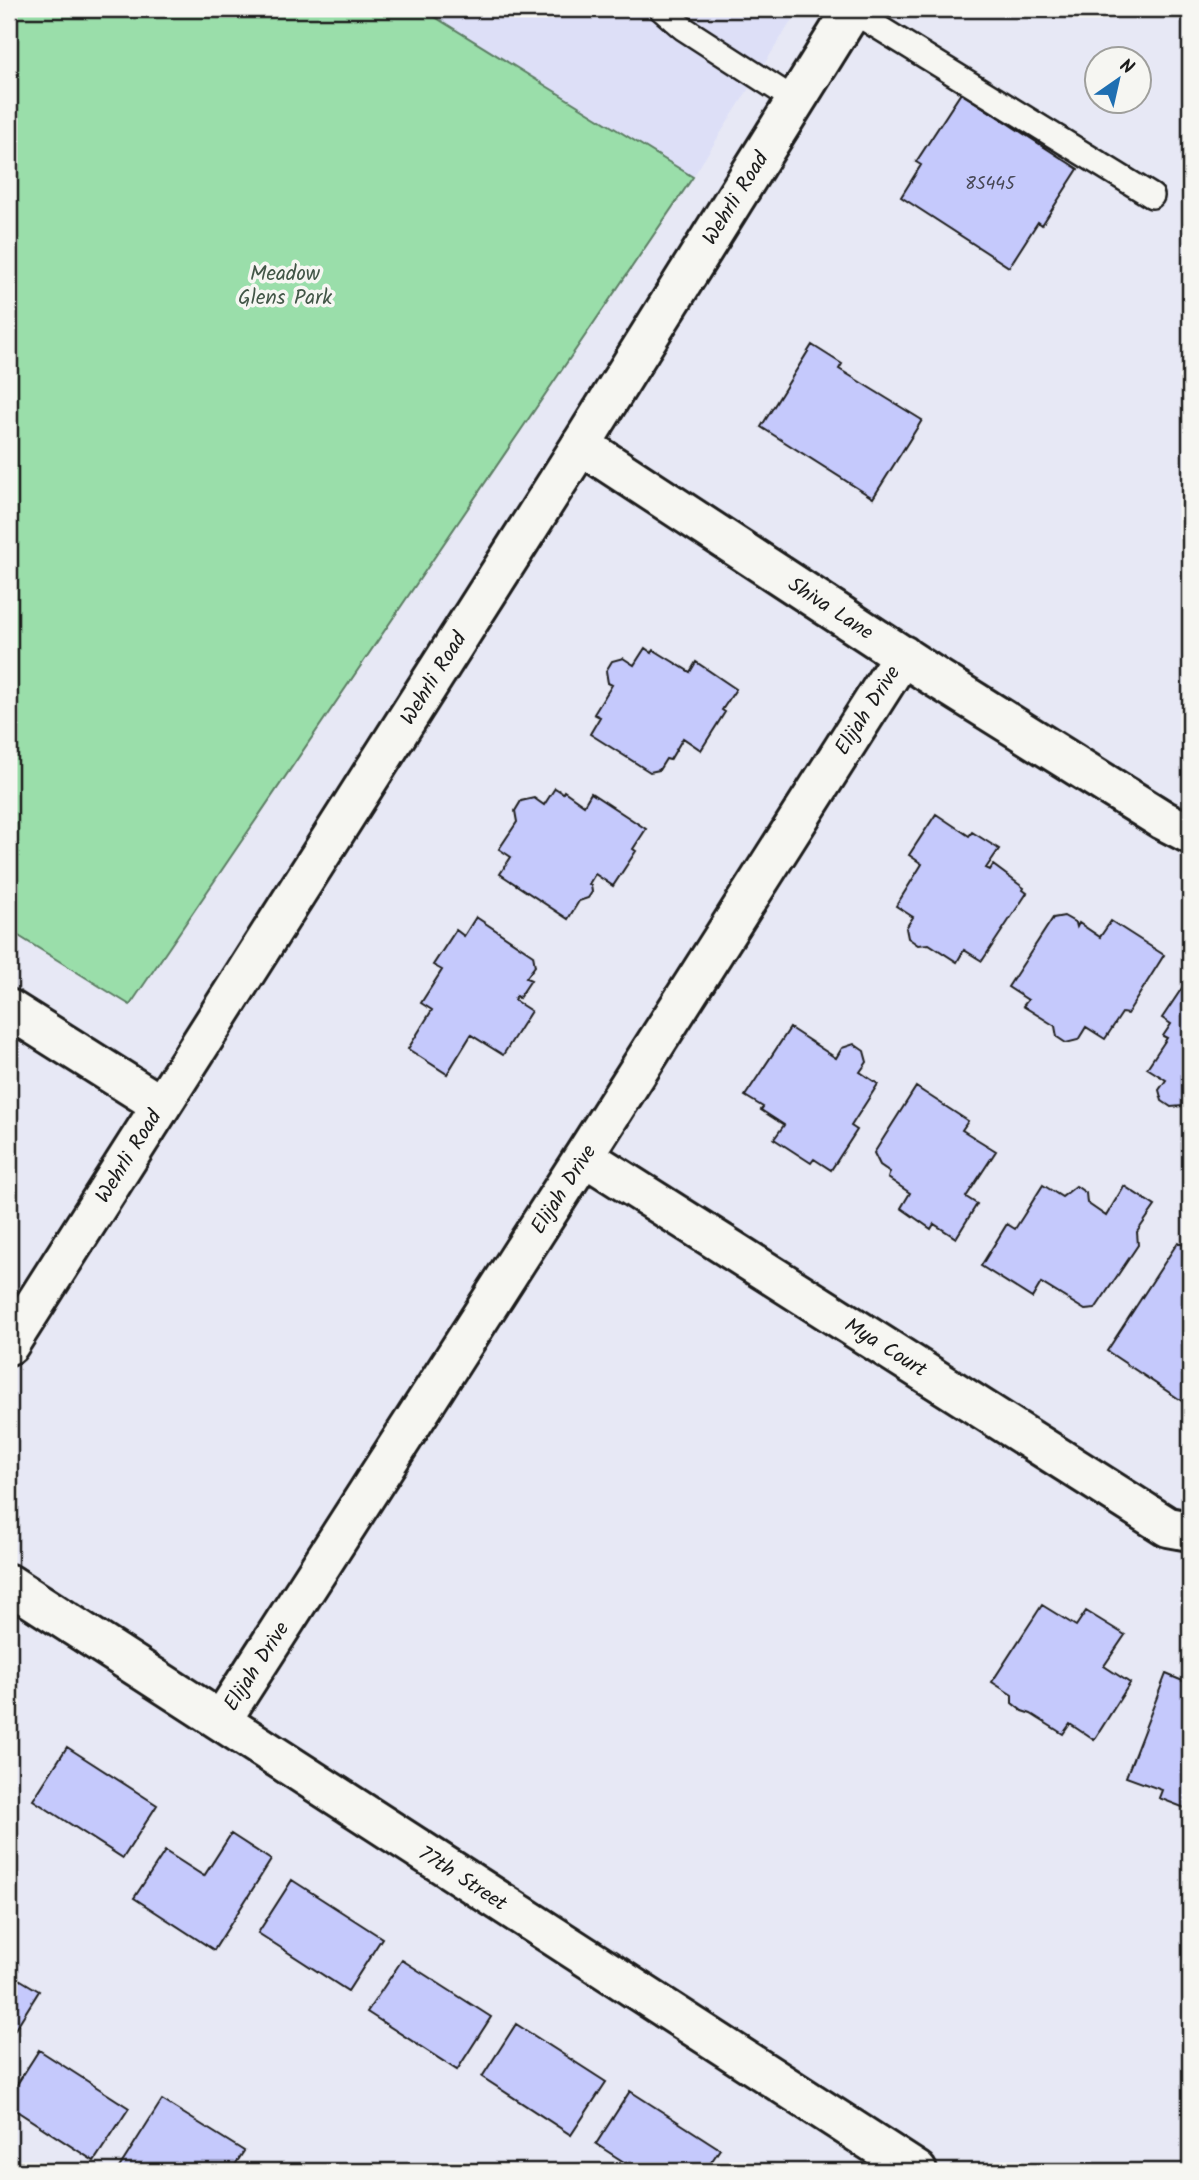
<svg xmlns="http://www.w3.org/2000/svg" width="1199" height="2180" viewBox="0 0 1199 2180" font-family="Kalam,sans-serif">
	<style>
		.built { fill: #dddff7 }
		.green { fill: #9adeaa; stroke: #5b7d63; stroke-width: 2 }
		.building { fill: #c5c9fc; stroke: #1c1c1c; stroke-width: 2 }
		.lines { fill: none; stroke-linecap: round; stroke-linejoin: round }
		.lane-casing { stroke: #1c1c1c; stroke-width: 28 }
		.street-casing { stroke: #1c1c1c; stroke-width: 44 }
		.secondary-casing { stroke: #1c1c1c; stroke-width: 44 }
		.lane { stroke: #f6f6f2; stroke-width: 23 }
		.street { stroke: #f6f6f2; stroke-width: 38 }
		.secondary { stroke: #f6f6f2; stroke-width: 38 }
		.labels { text-anchor: middle; stroke-width: 7; stroke-linejoin: round; paint-order: stroke }
		.number-label { font-size: 18px; fill: #464754 }
		.street-label { font-size: 21px; fill: #1c1c1c; stroke: #f6f6f2 }
		.park-label { font-size: 21px; fill: #425647; stroke: #f6f6f2 }
	</style>
	<rect width="100%" height="100%" fill="#e7e8f5"/>
	<filter id="ink" filterUnits="userSpaceOnUse"><feTurbulence type="fractalNoise" baseFrequency=".0143" numOctaves="2"/><feDisplacementMap in="SourceGraphic" scale="14" xChannelSelector="R" yChannelSelector="G"/><feConvolveMatrix kernelMatrix="1 2 1 2 8 2 1 2 1" color-interpolation-filters="sRGB"/></filter>
	<g filter="url(#ink)">
		<path class="built" d="M 422,9 L 799,9 L 693,177 Z"/>
		<path class="green" d="M 9,9 L 422,9 L 693,177 L 130,1005 L 9,930 Z"/>
		<path class="building" d="M 961,93 L 1078,169 L 1042,225 L 1038,222 L 1009,267 L 901,197 L 921,165 L 916,162 Z
			M 812,345 L 842,364 L 839,369 L 922,420 L 873,498 L 761,427 Z
			M 645,648 L 652,653 L 654,650 L 690,672 L 696,662 L 736,689 L 722,710 L 725,712 L 701,750 L 683,738 L 670,760 L 666,759 L 659,770 L 650,772 L 590,734 L 600,717 L 594,714 L 612,685 L 608,683 L 606,671 L 612,661 L 623,658 L 634,665 Z
			M 555,788 L 563,793 L 564,791 L 584,805 L 591,793 L 646,829 L 633,849 L 636,851 L 613,886 L 595,874 L 589,884 L 591,885 L 592,892 L 588,898 L 579,901 L 568,919 L 500,874 L 511,857 L 499,849 L 517,822 L 515,811 L 521,801 L 534,798 L 544,805 Z
			M 936,814 L 969,836 L 972,832 L 999,849 L 986,868 L 990,870 L 993,865 L 1024,888 L 1023,890 L 1027,893 L 982,961 L 964,950 L 957,962 L 929,944 L 918,945 L 908,938 L 906,928 L 913,917 L 896,906 L 922,864 L 909,855 Z
			M 1064,916 L 1076,923 L 1077,927 L 1079,923 L 1100,937 L 1111,921 L 1164,955 L 1127,1014 L 1122,1013 L 1105,1039 L 1086,1027 L 1078,1040 L 1066,1043 L 1057,1037 L 1055,1026 L 1023,1006 L 1028,1000 L 1008,987 L 1053,918 Z
			M 476,917 L 533,955 L 535,966 L 526,978 L 531,980 L 519,998 L 516,996 L 514,1000 L 531,1011 L 503,1055 L 471,1035 L 447,1074 L 408,1049 L 432,1010 L 421,1003 L 442,970 L 433,965 L 456,930 L 464,936 Z
			M 1190,976 L 1190,1110 L 1183,1106 L 1171,1107 L 1162,1101 L 1159,1090 L 1166,1080 L 1147,1068 L 1167,1038 L 1163,1036 L 1171,1024 L 1162,1018 Z
			M 790,1028 L 836,1058 L 842,1048 L 854,1044 L 864,1051 L 867,1062 L 860,1072 L 878,1084 L 851,1126 L 857,1130 L 831,1170 L 814,1159 L 811,1163 L 774,1139 L 784,1125 L 761,1110 L 763,1107 L 745,1096 Z
			M 916,1087 L 968,1121 L 962,1130 L 996,1151 L 966,1197 L 977,1204 L 956,1238 L 934,1224 L 931,1229 L 901,1208 L 910,1193 L 888,1178 L 890,1172 L 880,1165 L 874,1153 Z
			M 1043,1185 L 1062,1197 L 1076,1186 L 1086,1193 L 1087,1203 L 1106,1216 L 1124,1186 L 1155,1206 L 1137,1232 L 1138,1245 L 1095,1309 L 1085,1310 L 1041,1283 L 1032,1298 L 981,1266 L 1007,1224 L 1015,1229 Z
			M 1178,1242 L 1190,1249 L 1190,1402 L 1188,1405 L 1107,1351 Z
			M 1042,1605 L 1076,1626 L 1086,1611 L 1125,1635 L 1104,1666 L 1130,1683 L 1094,1740 L 1070,1724 L 1063,1734 L 1031,1714 L 1022,1711 L 1012,1703 L 1012,1695 L 992,1682 Z
			M 1166,1674 L 1190,1684 L 1190,1810 L 1159,1798 L 1162,1790 L 1126,1777 Z
			M 67,1747 L 157,1805 L 123,1858 L 33,1800 Z
			M 231,1834 L 271,1860 L 214,1950 L 134,1898 L 165,1851 L 204,1876 Z
			M 292,1880 L 382,1938 L 348,1991 L 258,1933 Z
			M 402,1960 L 491,2017 L 457,2070 L 367,2012 Z
			M 9,1973 L 39,1991 L 9,2039 Z
			M 516,2024 L 606,2082 L 571,2135 L 482,2077 Z
			M 39,2050 L 129,2108 L 94,2161 L 9,2106 L 9,2097 Z
			M 630,2091 L 720,2149 L 705,2171 L 638,2171 L 596,2144 Z
			M 162,2100 L 244,2151 L 231,2171 L 117,2171 Z"/>
		<g class="lines">
			<defs>
				<path id="lane" d="M 661,9 L 683,28 L 796,101
					M 852,11 L 1152,196"/>
				<path id="street" d="M 581,445 L 935,677 L 1163,820 L 1190,834
					M 9,1009 L 161,1105
					M 584,1156 L 1168,1527 L 1190,1531
					M 9,1584 L 917,2171
					M 221,1721 L 584,1156 L 903,655"/>
				<path id="secondary" d="M 9,1345 L 581,445 L 853,9"/>
			</defs>
			<use href="#lane" class="lane-casing"/>
			<use href="#street" class="street-casing"/>
			<use href="#secondary" class="secondary-casing"/>
			<use href="#lane" class="lane"/>
			<use href="#street" class="street"/>
			<use href="#secondary" class="secondary"/>
		</g>
	</g>
	<g class="labels">
		<g class="number-label">
			<text x="990" y="189">8S445</text>
		</g>
		<g class="street-label">
			<text transform="translate(735 198) rotate(-58)" y="7">Wehrli Road</text>
			<text transform="translate(831 608) rotate(33)" y="7">Shiva Lane</text>
			<text transform="translate(433 678) rotate(-58)" y="7">Wehrli Road</text>
			<text transform="translate(867 710) rotate(-57)" y="7">Elijah Drive</text>
			<text transform="translate(128 1156) rotate(-58)" y="7">Wehrli Road</text>
			<text transform="translate(563 1189) rotate(-57)" y="7">Elijah Drive</text>
			<text transform="translate(886 1347) rotate(32)" y="7">Mya Court</text>
			<text transform="translate(256 1666) rotate(-57)" y="7">Elijah Drive</text>
			<text transform="translate(463 1878) rotate(33)" y="7">77th Street</text>
		</g>
		<g class="park-label">
			<text x="285" y="280">Meadow<tspan x="285" dy="24">Glens Park</tspan></text>
		</g>
	</g>
	<rect width="1199" height="2180" fill="none" stroke="#f6f6f2" stroke-width="35"/>
	<rect x="18" y="18" width="1164" height="2145" fill="none" stroke="#1c1c1c" stroke-width="2.5" filter="url(#ink)"/>
	<g transform="translate(1118 80) rotate(34)"><circle r="33" fill="#f6f6f2" stroke="#9f9f9c" stroke-width="2"/>
	<path d="M0-5L12 26L0 18L-12 26Z" fill="#1f6fb2"/>
	<text y="-10" font-size="19" font-weight="bold" text-anchor="middle" fill="#1c1c1c">N</text>
	</g>
</svg>
